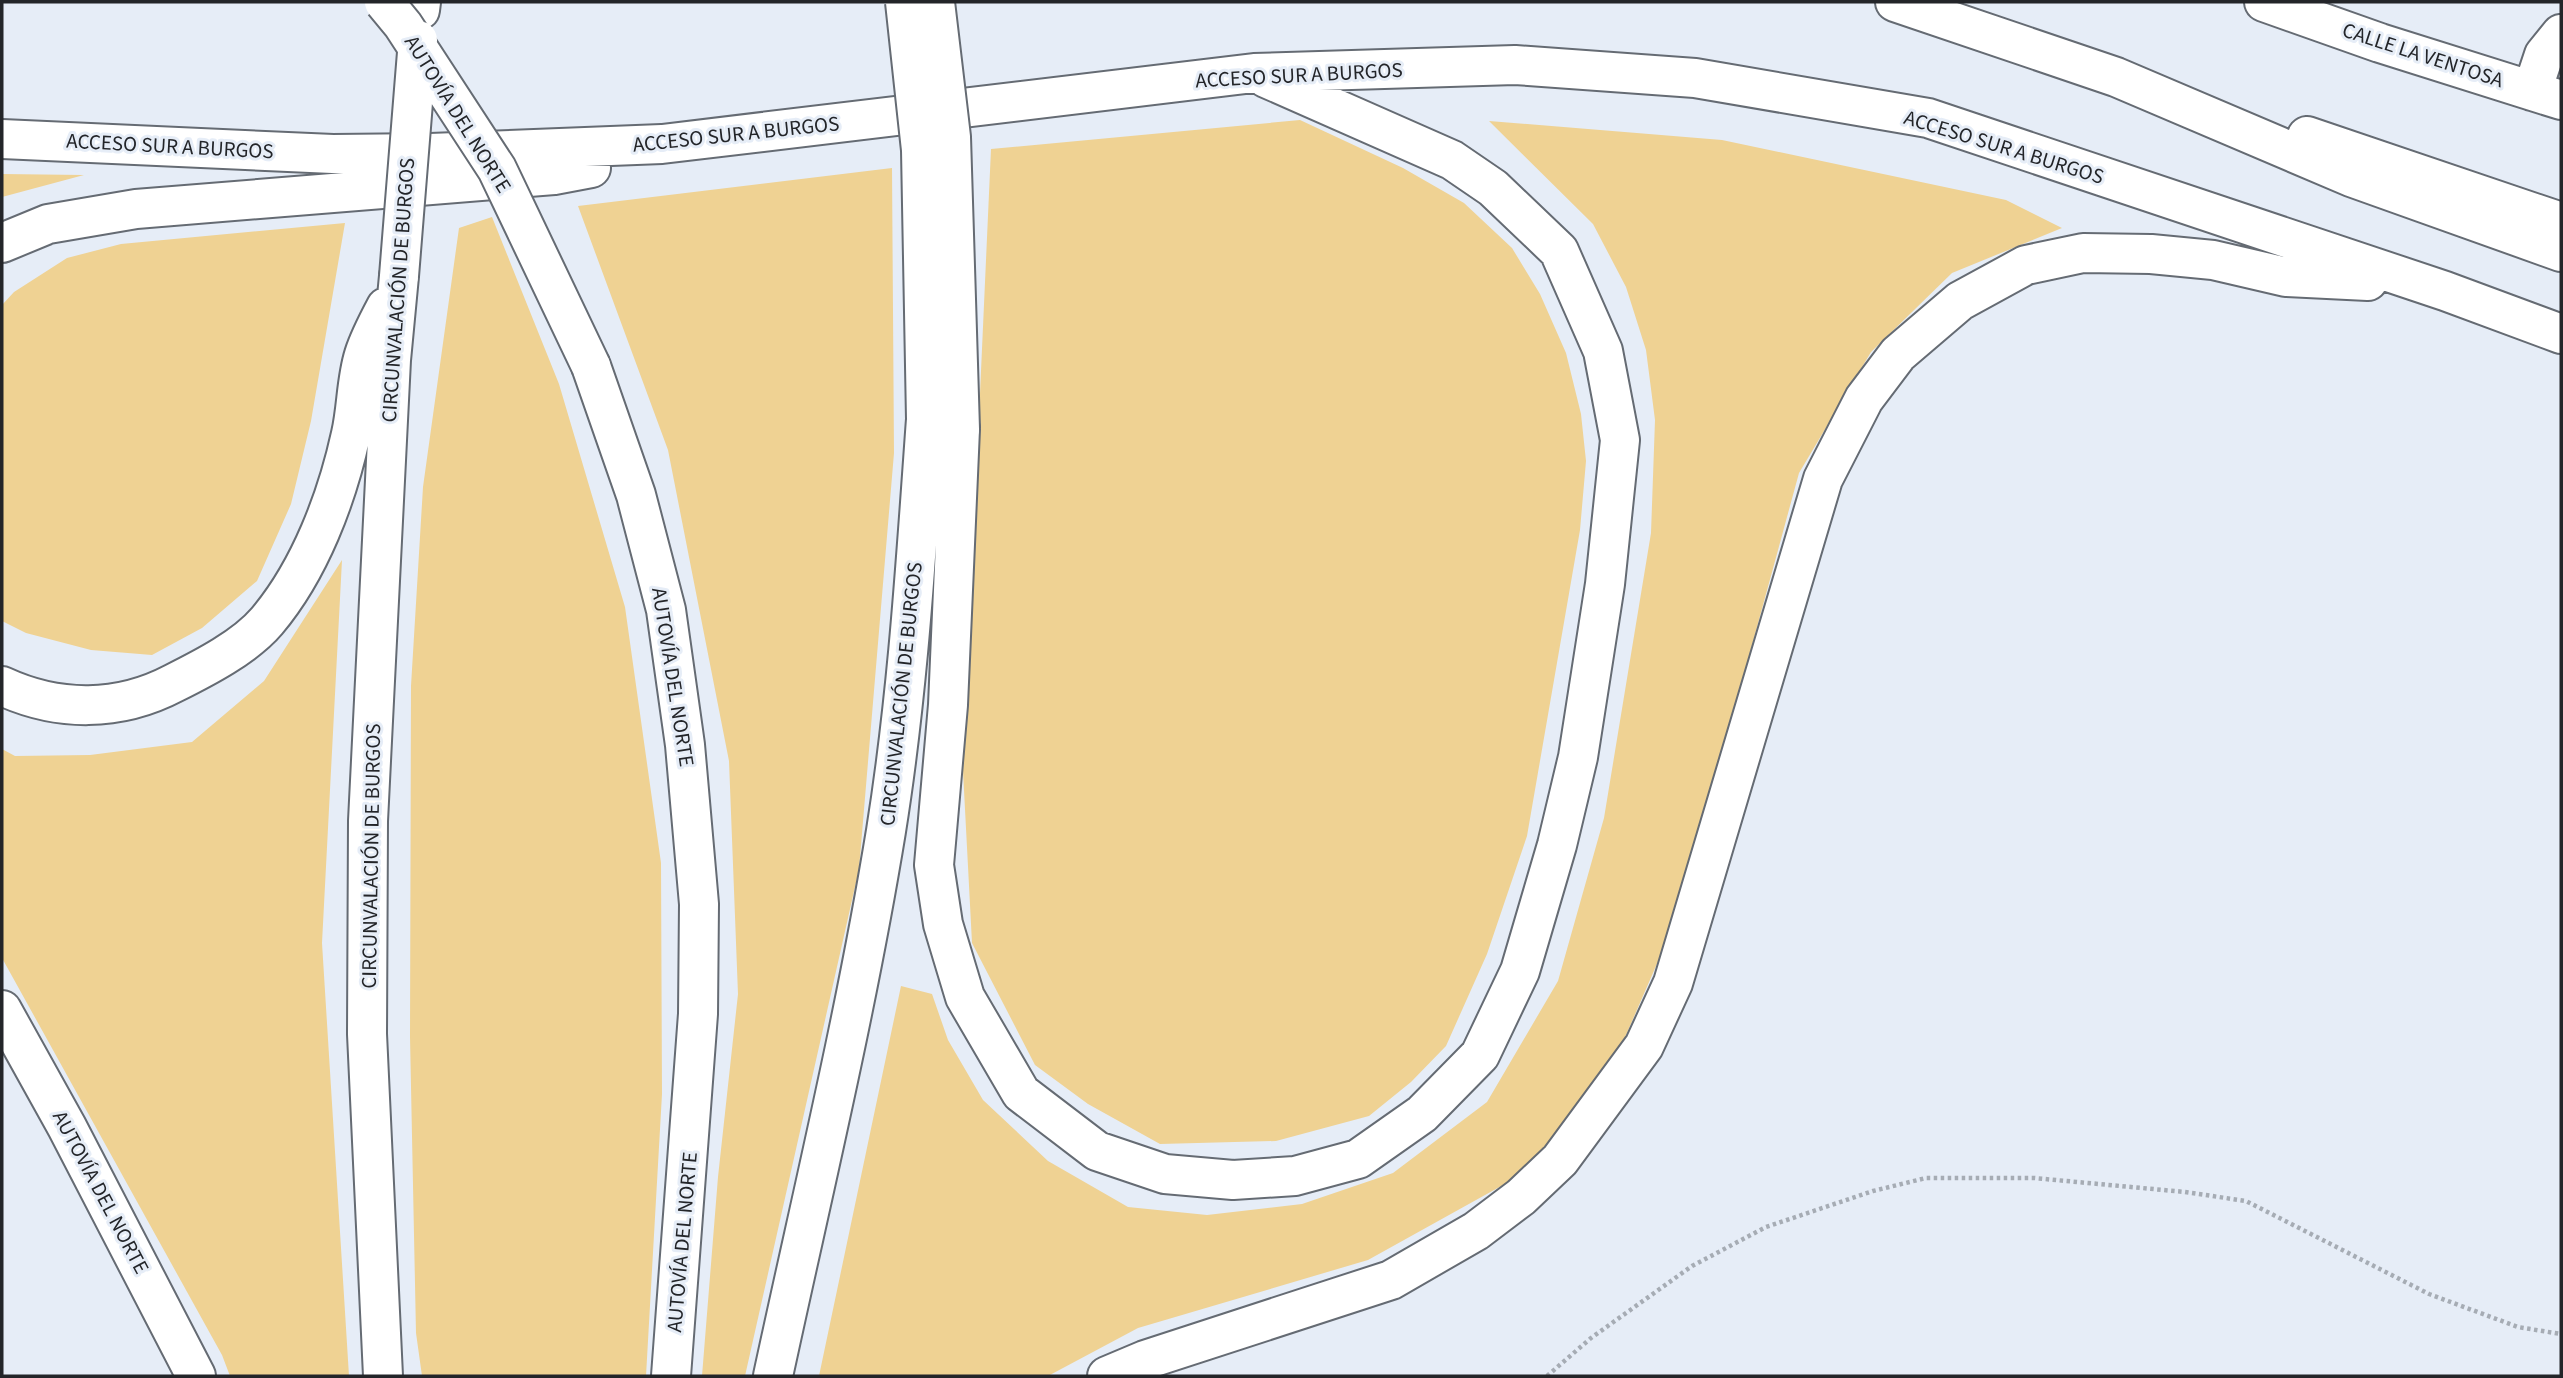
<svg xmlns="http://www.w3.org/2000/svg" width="2563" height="1378" viewBox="0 0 2563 1378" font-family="'Source Sans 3',sans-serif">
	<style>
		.green { fill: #efd293 }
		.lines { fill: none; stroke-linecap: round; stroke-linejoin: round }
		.minor-casing { stroke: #656b73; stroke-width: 42 }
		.highway-casing { stroke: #656b73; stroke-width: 42 }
		.path { stroke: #a6acb4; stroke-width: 4.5; stroke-dasharray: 3.5 3.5; stroke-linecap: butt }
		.minor { stroke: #fff; stroke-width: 38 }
		.highway { stroke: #fff; stroke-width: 38 }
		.highway-bridge-casing { stroke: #656b73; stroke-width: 42; stroke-linecap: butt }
		.highway-bridge { stroke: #fff; stroke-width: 38 }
		.labels { text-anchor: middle; stroke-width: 6; stroke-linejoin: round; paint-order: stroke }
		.street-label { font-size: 21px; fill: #232529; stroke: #e6edf7 }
	</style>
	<rect width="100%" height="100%" fill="#e6edf7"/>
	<path class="green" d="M 1300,120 L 1403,168 L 1464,203 L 1512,248 L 1540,294 L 1566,353 L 1581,414 L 1586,461 L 1580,530 L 1527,836 L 1487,954 L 1446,1046 L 1411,1082 L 1369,1116 L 1276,1141 L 1160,1144 L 1088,1104 L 1035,1065 L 972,943 L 963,771 L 991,149 Z
		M 1489,121 L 1722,140 L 2006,200 L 2062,228 L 1952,273 L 1871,352 L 1799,473 L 1679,913 L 1620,1049 L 1532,1169 L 1368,1260 L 1138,1328 L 1048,1376 L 819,1376 L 901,986 L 932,994 L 948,1040 L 983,1100 L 1048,1161 L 1128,1207 L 1207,1215 L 1302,1204 L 1393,1173 L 1487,1102 L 1558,981 L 1604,818 L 1651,533 L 1655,420 L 1646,350 L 1626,287 L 1593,224 Z
		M 892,168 L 894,453 L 859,869 L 745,1376 L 702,1376 L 718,1177 L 738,994 L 729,761 L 668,450 L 578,206 Z
		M 2,174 L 84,175 L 2,197 Z
		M 492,217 L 559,384 L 625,607 L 661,863 L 662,1094 L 646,1376 L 422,1376 L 416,1333 L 410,1037 L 411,686 L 423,487 L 459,228 Z
		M 345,223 L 311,421 L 291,504 L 257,581 L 202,628 L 152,655 L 91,650 L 26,633 L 2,621 L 2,305 L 14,292 L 67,258 L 121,244 Z
		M 342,560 L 322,943 L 349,1376 L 230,1376 L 222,1355 L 2,958 L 2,749 L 15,756 L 90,755 L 192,742 L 264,681 Z"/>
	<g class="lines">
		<defs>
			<path id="minor" d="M 2264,2 L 2380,43 L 2561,100
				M 2532,91 L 2544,55 L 2561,34"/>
			<path id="highway" d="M 1895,2 L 2116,77 L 2351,177 L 2561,252
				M 420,10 L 421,2
				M 2307,136 L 2561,222
				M 2,139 L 333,154 L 430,153 L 662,144 L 1254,73 L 1515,65 L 1695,78 L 1928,118 L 2445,291 L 2561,334
				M 2,243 L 48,224 L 136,209 L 554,175 L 591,168
				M 591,366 L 636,495 L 666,610 L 685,745 L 699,904 L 698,1014 L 671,1376
				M 960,429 L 948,705 L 934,865 L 943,924 L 965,997 L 1021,1093 L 1097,1151 L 1165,1174 L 1233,1180 L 1295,1176 L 1358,1159 L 1422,1114 L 1480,1055 L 1520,971 L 1557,845 L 1578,757 L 1605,584 L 1620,440 L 1603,351 L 1559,251 L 1493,188 L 1452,160 L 1266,78
				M 2,686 C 58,712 119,712 174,683 C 204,668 245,647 267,621 C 310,570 337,498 351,434 C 357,408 356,380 364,355 C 369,339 378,322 386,307
				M 2,1010 L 67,1127 L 196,1376
				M 383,1376 L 367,1034 L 368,821 L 391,360 L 399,276
				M 773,1376 C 812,1195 856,1014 886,831 C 908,694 916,557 926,419
				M 1107,1376 L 1145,1360 L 1391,1280 L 1476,1231 L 1521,1197 L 1560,1160 L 1644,1046 L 1673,983 L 1823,479 L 1864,399 L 1898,354 L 1960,301 L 2026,265 L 2083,253 L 2151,254 L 2213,260 L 2286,277 L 2368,281"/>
		</defs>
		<use href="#minor" class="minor-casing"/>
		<use href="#highway" class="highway-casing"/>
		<path class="path" d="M 1547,1376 L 1591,1338 L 1692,1266 L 1766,1227 L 1873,1191 L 1926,1178 L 2034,1178 L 2185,1192 L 2246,1201 L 2429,1294 L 2518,1327 L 2561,1334"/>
		<use href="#minor" class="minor"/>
		<use href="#highway" class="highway"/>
		<defs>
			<path id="highway-bridge" d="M 384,2 L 403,25 L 497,169 L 591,366
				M 905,2 L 921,150 L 926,419
				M 935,2 L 951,137 L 960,429
				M 399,276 L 418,40"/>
		</defs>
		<use href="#highway-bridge" class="highway-bridge-casing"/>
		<use href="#highway-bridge" class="highway-bridge"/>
	</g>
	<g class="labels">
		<g class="street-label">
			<text transform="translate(2423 55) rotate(18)" y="7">CALLE LA VENTOSA</text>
			<text transform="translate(1299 75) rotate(-3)" y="7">ACCESO SUR A BURGOS</text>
			<text transform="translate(458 114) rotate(58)" y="7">AUTOVÍA DEL NORTE</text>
			<text transform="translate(736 134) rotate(-6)" y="7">ACCESO SUR A BURGOS</text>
			<text transform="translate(170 146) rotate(3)" y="7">ACCESO SUR A BURGOS</text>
			<text transform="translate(2004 147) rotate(17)" y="7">ACCESO SUR A BURGOS</text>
			<text transform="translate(398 290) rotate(-86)" y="7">CIRCUNVALACIÓN DE BURGOS</text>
			<text transform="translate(673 677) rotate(81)" y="7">AUTOVÍA DEL NORTE</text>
			<text transform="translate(901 694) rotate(-84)" y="7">CIRCUNVALACIÓN DE BURGOS</text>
			<text transform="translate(371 856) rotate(-89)" y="7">CIRCUNVALACIÓN DE BURGOS</text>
			<text transform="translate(101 1192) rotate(62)" y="7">AUTOVÍA DEL NORTE</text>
			<text transform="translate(682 1242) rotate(-85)" y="7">AUTOVÍA DEL NORTE</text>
		</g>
	</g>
	<rect width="2563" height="1378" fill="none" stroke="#232529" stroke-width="7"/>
</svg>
